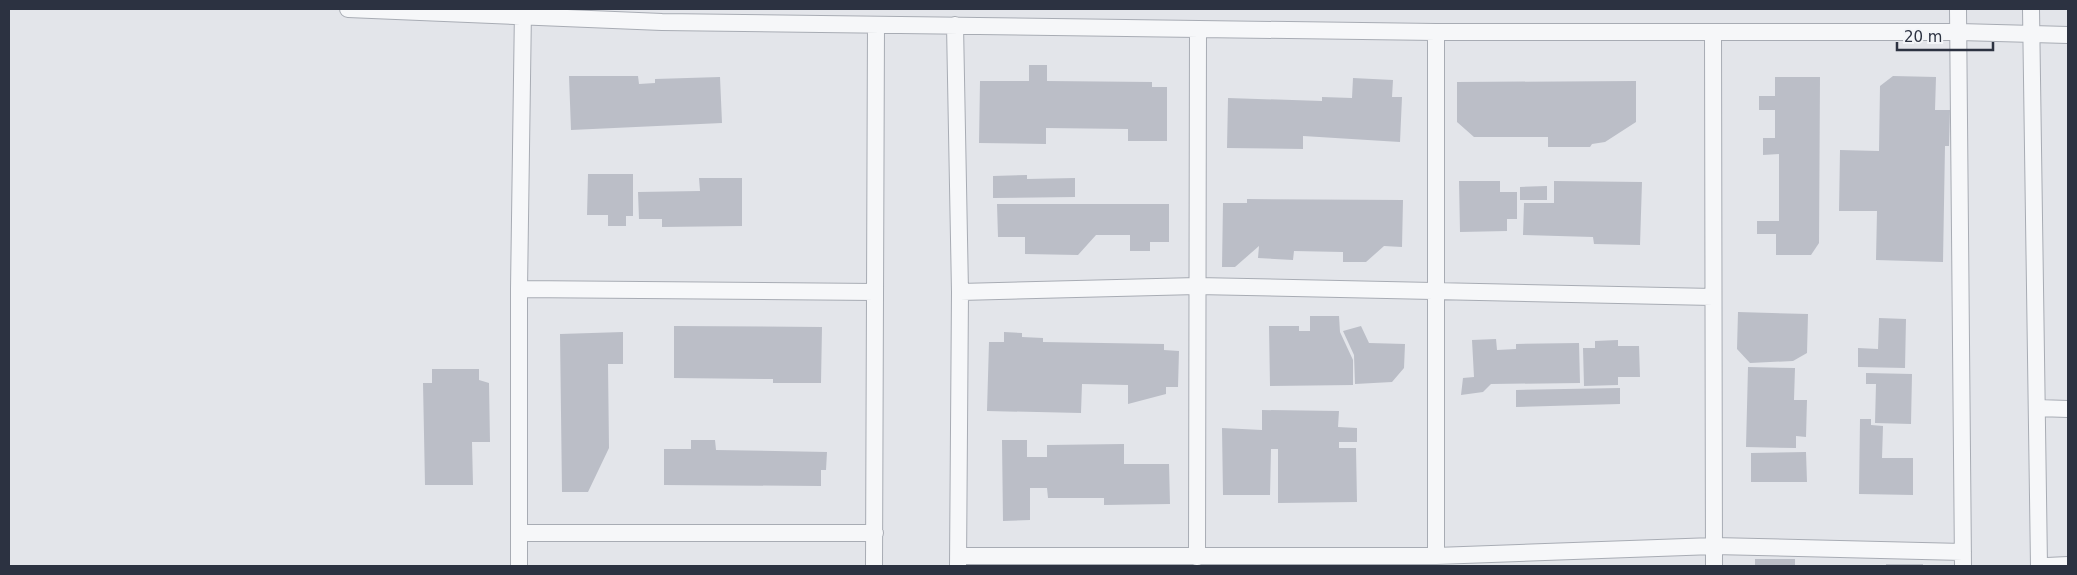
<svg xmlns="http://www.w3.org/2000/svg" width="2077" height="575" viewBox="0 0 2077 575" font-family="'DejaVu Sans',sans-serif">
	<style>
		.building { fill: #bbbec7 }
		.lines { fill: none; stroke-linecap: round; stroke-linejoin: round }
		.lane-casing { stroke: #a8acb4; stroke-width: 18 }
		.lane { stroke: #f6f7f9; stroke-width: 16 }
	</style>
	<rect width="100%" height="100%" fill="#e3e5ea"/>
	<path class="building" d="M 1029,65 L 1047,65 L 1047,81 L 1152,82 L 1152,87 L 1167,87 L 1167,141 L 1128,141 L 1128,129 L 1046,128 L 1046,144 L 979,143 L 980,81 L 1029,81 Z
		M 569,76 L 638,76 L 639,84 L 655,83 L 655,79 L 720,77 L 722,123 L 571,130 Z
		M 1893,76 L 1936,77 L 1935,110 L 1950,110 L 1949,146 L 1945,146 L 1943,262 L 1876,260 L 1877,211 L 1839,211 L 1840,150 L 1879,151 L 1880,86 Z
		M 1775,77 L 1820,77 L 1819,243 L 1811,255 L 1776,255 L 1776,234 L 1757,234 L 1757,221 L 1779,221 L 1779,154 L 1763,155 L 1763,138 L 1775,138 L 1775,110 L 1759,110 L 1759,96 L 1775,96 Z
		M 1353,78 L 1393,80 L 1392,97 L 1402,97 L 1400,142 L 1303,136 L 1303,149 L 1227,148 L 1228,98 L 1322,101 L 1322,97 L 1352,98 Z
		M 1636,81 L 1636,122 L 1605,142 L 1592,144 L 1590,147 L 1548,147 L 1548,137 L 1474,137 L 1457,122 L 1457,82 Z
		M 588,174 L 633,174 L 633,216 L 626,216 L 626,226 L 608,226 L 608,215 L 587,215 Z
		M 1027,175 L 1027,179 L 1075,178 L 1075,197 L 993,198 L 993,176 Z
		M 699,178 L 742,178 L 742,226 L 662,227 L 662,219 L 639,219 L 638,192 L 700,191 Z
		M 1459,181 L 1500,181 L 1500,192 L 1517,192 L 1517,219 L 1507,219 L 1507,231 L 1460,232 Z
		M 1554,181 L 1642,182 L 1640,245 L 1594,244 L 1593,237 L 1523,235 L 1524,203 L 1554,203 Z
		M 1547,186 L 1547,200 L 1520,200 L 1520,187 Z
		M 1247,199 L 1403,200 L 1402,247 L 1384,246 L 1366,262 L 1343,262 L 1343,252 L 1294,251 L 1293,260 L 1258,258 L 1259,246 L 1235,267 L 1222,267 L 1223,203 L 1247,203 Z
		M 997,204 L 1169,204 L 1169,242 L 1150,242 L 1150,251 L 1130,251 L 1130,235 L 1096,235 L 1078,255 L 1025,254 L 1025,237 L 998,237 Z
		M 1738,312 L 1808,314 L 1807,353 L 1793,361 L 1750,363 L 1737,349 Z
		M 1310,316 L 1339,316 L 1340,332 L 1353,360 L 1353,385 L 1270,386 L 1269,326 L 1299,326 L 1299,331 L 1310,331 Z
		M 1879,318 L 1906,319 L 1905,368 L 1858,367 L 1858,348 L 1878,349 Z
		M 674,326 L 822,327 L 821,383 L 773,383 L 773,379 L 674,378 Z
		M 1361,326 L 1369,343 L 1405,344 L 1404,368 L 1392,382 L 1355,384 L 1354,355 L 1343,331 Z
		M 623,332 L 623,364 L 608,364 L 609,448 L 588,492 L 562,492 L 560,334 Z
		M 1004,332 L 1022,333 L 1022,337 L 1043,338 L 1043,342 L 1164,344 L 1164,350 L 1179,351 L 1178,387 L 1166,387 L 1166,394 L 1128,404 L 1128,385 L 1082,384 L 1081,413 L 987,411 L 989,342 L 1004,342 Z
		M 1496,339 L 1497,350 L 1516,349 L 1516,344 L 1579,343 L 1580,383 L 1491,384 L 1483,392 L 1461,395 L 1463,378 L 1474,377 L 1472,340 Z
		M 1618,340 L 1618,346 L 1639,346 L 1640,377 L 1618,377 L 1618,385 L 1584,386 L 1583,348 L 1595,348 L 1595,341 Z
		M 1748,367 L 1795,368 L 1794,400 L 1807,400 L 1806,437 L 1796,436 L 1796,448 L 1746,447 Z
		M 432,369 L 479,369 L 479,380 L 489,383 L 490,442 L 472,442 L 473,485 L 425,485 L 423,383 L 432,383 Z
		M 1866,373 L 1912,374 L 1911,424 L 1875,423 L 1876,384 L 1866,384 Z
		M 1620,388 L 1620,404 L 1516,407 L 1516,390 Z
		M 1262,410 L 1339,411 L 1338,427 L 1357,428 L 1357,442 L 1339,442 L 1339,448 L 1356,448 L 1357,502 L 1278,503 L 1278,449 L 1271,449 L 1270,495 L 1223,495 L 1222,428 L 1262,430 Z
		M 1860,419 L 1871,419 L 1871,425 L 1883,426 L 1882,458 L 1913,458 L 1913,495 L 1859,494 Z
		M 691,440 L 715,440 L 716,450 L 827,452 L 826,470 L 821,470 L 821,486 L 664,485 L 664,449 L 691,449 Z
		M 1002,440 L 1027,440 L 1027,457 L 1047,457 L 1047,445 L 1124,444 L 1124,464 L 1169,464 L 1170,504 L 1104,505 L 1104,498 L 1048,498 L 1047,488 L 1030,488 L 1030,520 L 1003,521 Z
		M 1806,452 L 1807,482 L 1751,482 L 1751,453 Z
		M 1755,559 L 1795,559 L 1795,566 L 1755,566 Z
		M 1886,564 L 1923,564 L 1923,566 L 1886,566 Z"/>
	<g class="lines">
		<defs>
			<path id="lane" d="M 348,9 L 662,22 L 1436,32 L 1959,32 L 2068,35
				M 1958,9 L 1963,566
				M 2031,9 L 2039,566
				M 955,25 L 960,292 L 958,566
				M 1436,32 L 1436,556
				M 1713,32 L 1714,566
				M 519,289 L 875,292
				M 960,292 L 1197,286 L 1713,297
				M 2037,408 L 2068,409
				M 519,533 L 875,533
				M 958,556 L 1436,556 L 1714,546 L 1963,552
				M 1197,557 L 1198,29
				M 519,566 L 519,289 L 523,9
				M 874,566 L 876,25
				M 2047,566 L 2068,565"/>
		</defs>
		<use href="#lane" class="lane-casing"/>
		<use href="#lane" class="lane"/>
	</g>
	<rect width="2077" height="575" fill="none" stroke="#2c3241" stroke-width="20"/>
	<path d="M1897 42v8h96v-8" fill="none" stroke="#2c3241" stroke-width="2.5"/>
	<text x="1904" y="42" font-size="15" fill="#2c3241" stroke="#f3f5f8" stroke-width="4" paint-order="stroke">20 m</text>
</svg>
